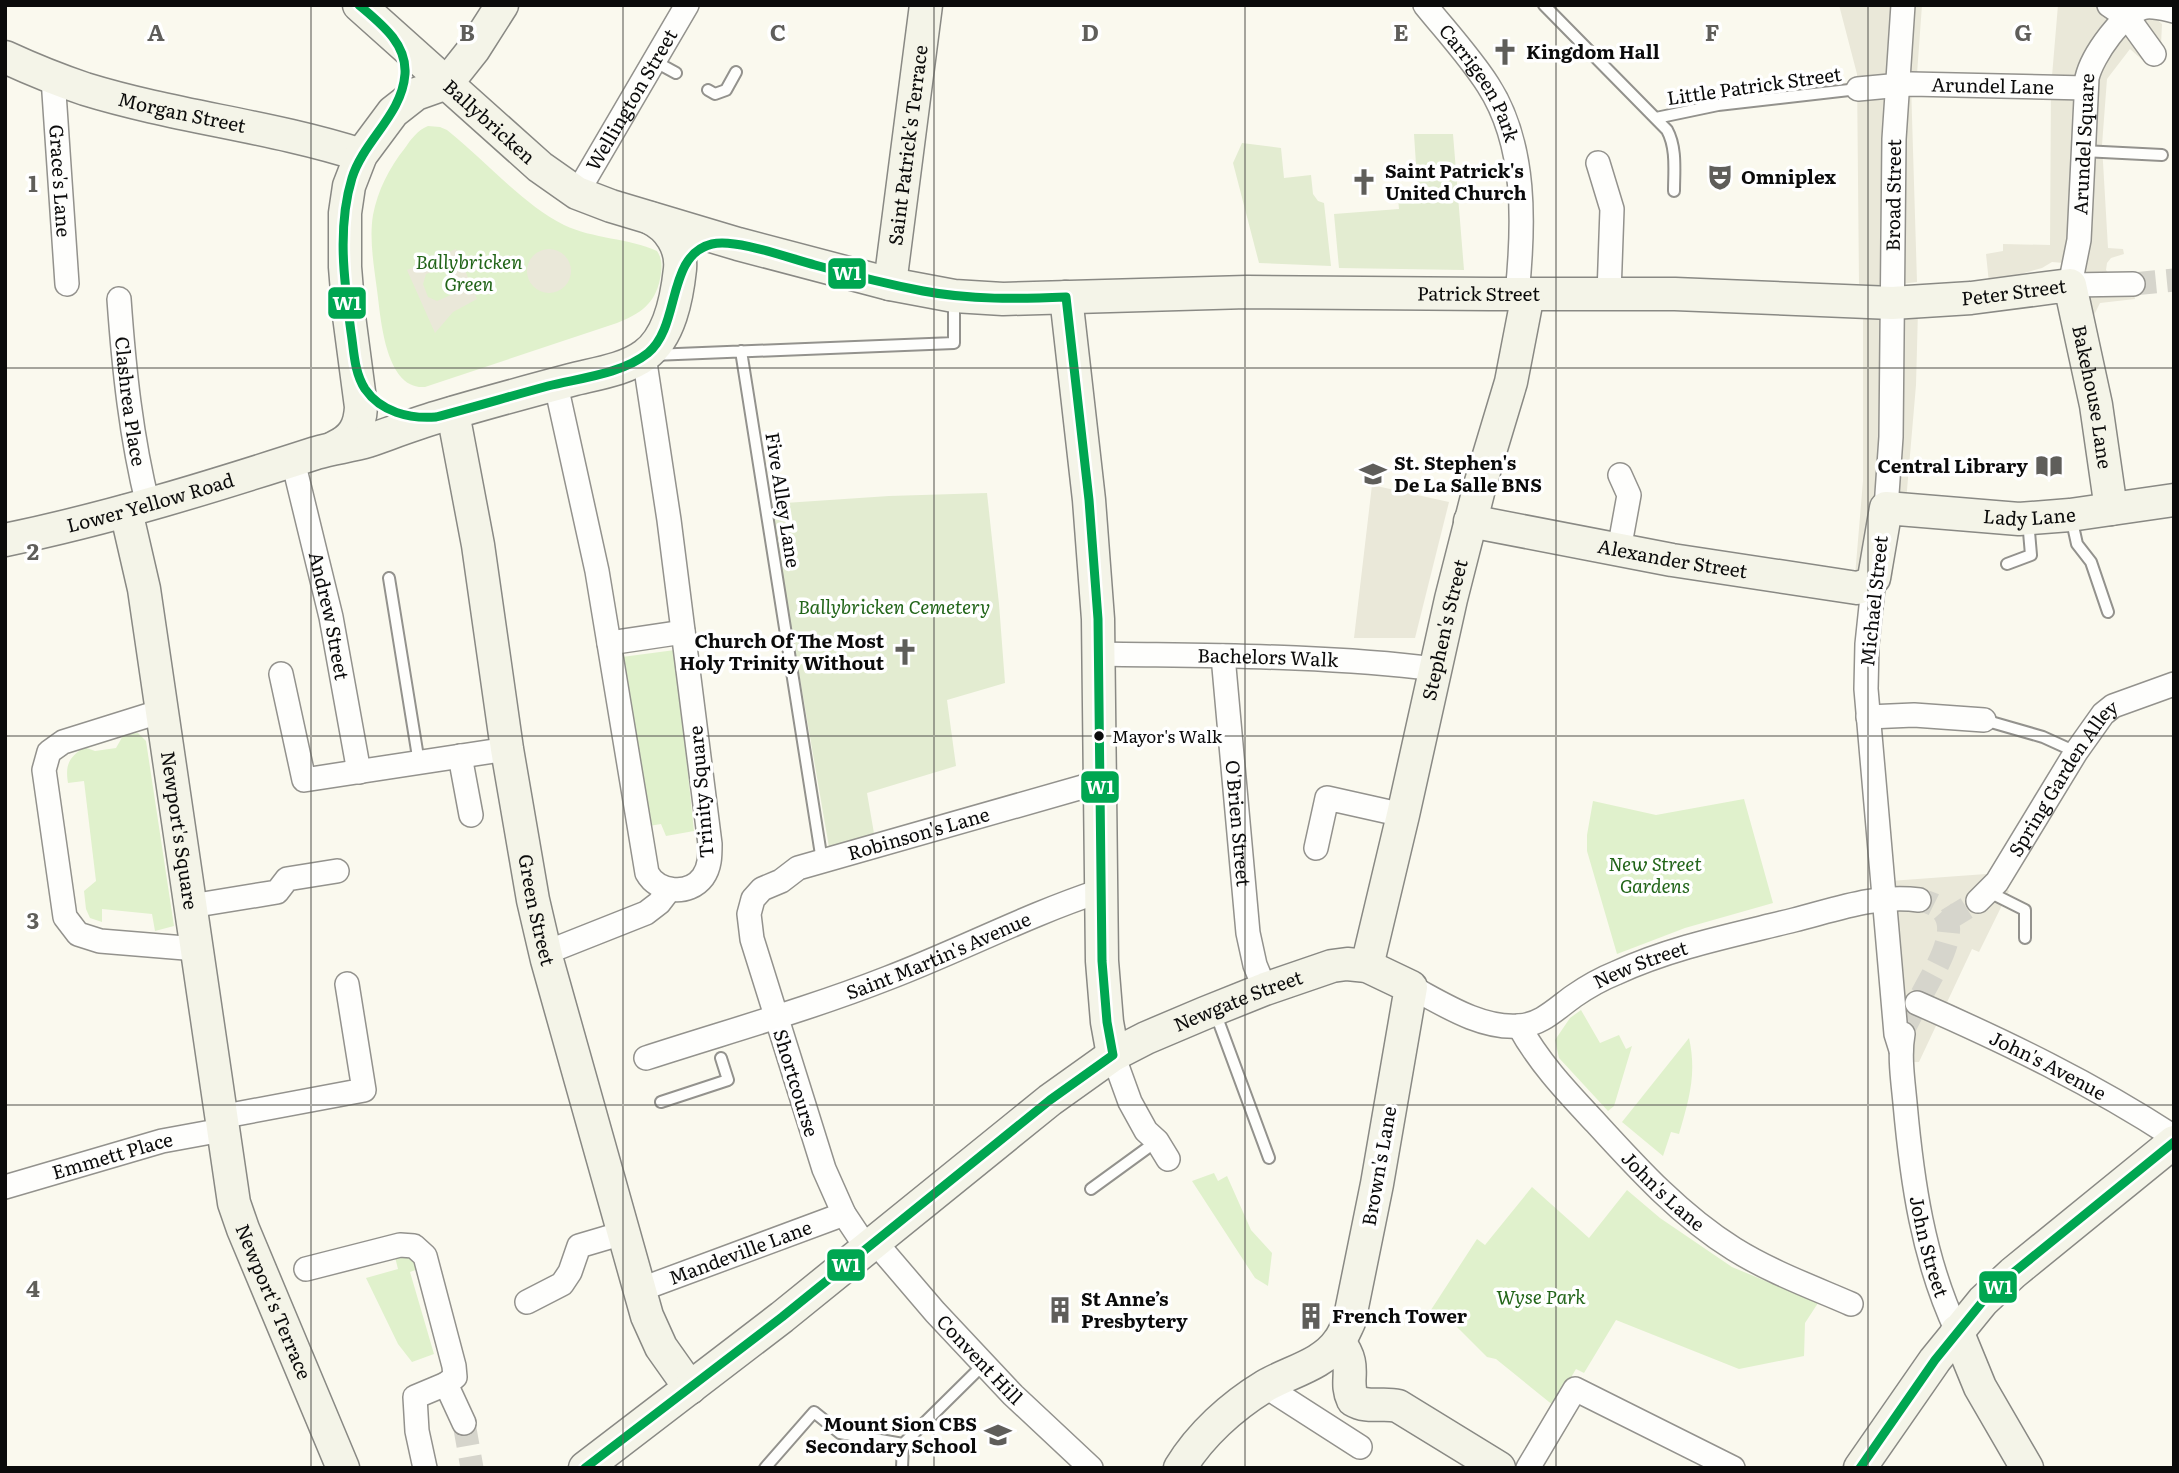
<svg xmlns="http://www.w3.org/2000/svg" width="2179" height="1473" viewBox="0 0 2179 1473" font-family="Literata,serif">
	<style>
		.green { fill: #e0f1cc }
		.cemetery { fill: #e3ecd1 }
		.plaza { fill: #eae8d9; fill-rule: evenodd }
		.lines { fill: none; stroke-linecap: round; stroke-linejoin: round }
		.street-tunnel { stroke: #d6d5cc; stroke-width: 23; stroke-dasharray: 23 11; stroke-linecap: butt }
		.lane-casing { stroke: #93928d; stroke-width: 14 }
		.street-casing { stroke: #93928d; stroke-width: 26 }
		.secondary-casing { stroke: #898984; stroke-width: 35 }
		.lane { stroke: #fefefc; stroke-width: 10 }
		.street { stroke: #fefefc; stroke-width: 23 }
		.secondary { stroke: #f4f4e8; stroke-width: 32 }
		.bus-1-casing { stroke: #fff; stroke-width: 14 }
		.bus-1 { stroke: #00a651; stroke-width: 9 }
		.grid { fill: none; stroke: #5f5e5a; stroke-width: 2; stroke-opacity: 0.55 }
		.bus-dot { fill: #0b0b0b; stroke: #fff; stroke-width: 2.5 }
		.labels { text-anchor: middle; stroke-width: 7; stroke-linejoin: round; paint-order: stroke }
		.bus-label { font-size: 17px; fill: #0b0b0b; stroke: #fff; text-anchor: start }
		.poi-label { font-size: 19px; font-weight: bold; fill: #0b0b0b; stroke: #fff; text-anchor: start }
		.street-label { font-size: 19px; fill: #0b0b0b; stroke: #fff }
		.park-label { font-size: 19px; font-style: italic; fill: #226519; stroke: #fff }
		.grid-label { font-size: 23px; text-anchor: middle; font-weight: bold; fill: #5f5e5a; stroke: #fff; stroke-width: 7; stroke-linejoin: round; paint-order: stroke }
		.line-badge { stroke: #fff; stroke-width: 2.5 }
		.badge-label { font-size: 19px; text-anchor: middle; font-weight: bold; fill: #fff }
	</style>
	<rect width="100%" height="100%" fill="#faf9ee"/>
	<path class="green" d="M 428,126 L 440,127 L 447,130 C 485,160 521,203 564,225 C 593,239 629,238 657,251 C 663,260 662,269 660,279 C 655,304 640,314 617,323 L 425,387 C 385,390 381,318 377,290 C 374,266 369,239 373,215 C 378,190 389,168 405,148 C 411,139 418,130 428,126 Z
		M 675,650 L 694,831 L 666,836 L 661,824 L 649,826 L 622,657 Z
		M 138,733 L 146,741 L 174,926 L 155,931 L 152,914 L 102,909 L 102,922 L 90,918 L 86,909 L 84,891 L 96,881 L 84,781 L 68,783 C 65,764 69,758 84,747 L 95,751 L 116,748 L 124,734 Z
		M 1744,799 L 1773,903 L 1685,928 L 1617,954 L 1587,851 L 1587,835 L 1593,801 L 1656,815 Z
		M 1581,1010 L 1600,1043 L 1619,1035 L 1626,1049 L 1632,1046 L 1614,1106 L 1608,1111 L 1559,1058 L 1555,1040 L 1570,1018 Z
		M 1689,1038 C 1697,1074 1689,1099 1679,1134 L 1671,1132 L 1663,1156 L 1622,1122 Z
		M 1214,1173 L 1218,1181 L 1227,1176 L 1251,1230 L 1272,1253 L 1268,1286 L 1255,1278 L 1192,1181 Z
		M 1532,1187 L 1589,1238 L 1627,1190 L 1660,1218 L 1732,1267 L 1818,1303 L 1805,1323 L 1804,1356 L 1739,1369 L 1616,1320 L 1584,1373 L 1576,1369 L 1554,1406 L 1496,1359 L 1487,1357 L 1446,1316 L 1429,1313 L 1477,1239 L 1485,1245 Z
		M 394,1253 C 407,1254 413,1257 418,1269 L 410,1272 L 434,1354 L 412,1362 L 398,1344 L 366,1278 L 398,1269 Z"/>
	<path class="cemetery" d="M 1414,134 L 1453,134 L 1464,270 L 1339,268 L 1334,214 L 1399,209 L 1398,198 L 1418,195 Z
		M 1242,143 L 1281,148 L 1284,178 L 1311,175 L 1313,194 L 1318,201 L 1324,203 L 1331,266 L 1259,263 L 1233,163 Z
		M 987,493 L 999,604 L 1005,683 L 947,700 L 956,766 L 867,793 L 875,839 L 830,853 L 770,504 L 889,496 Z"/>
	<path class="plaza" d="M 1839,5 L 1922,5 L 1917,74 L 1911,84 L 1917,282 L 1892,285 L 1859,285 L 1857,74 Z
		M 2058,5 L 2142,5 L 2162,24 L 2161,45 L 2147,64 L 2130,49 L 2107,79 L 2102,145 L 2108,248 L 2123,249 L 2124,254 L 2111,258 L 2107,263 L 2106,270 L 2110,275 L 2131,277 L 2135,299 L 2100,303 L 2091,321 L 2075,264 L 2052,262 L 2042,268 L 1989,283 L 1986,254 L 2003,251 L 2003,244 L 2050,245 L 2051,88 Z
		M527 271a22 22 0 1 1 44 0a22 22 0 1 1-44 0Z
		M 456,249 L 477,299 L 453,312 L 435,333 L 407,270 ZM 441,268 L 451,272 L 456,285 L 453,294 L 437,301 L 428,297 L 423,284 L 426,274 Z
		M 1863,310 L 1918,311 L 1916,385 L 1904,525 L 1898,525 L 1892,580 L 1855,576 L 1863,481 Z
		M 1372,485 L 1449,502 L 1415,638 L 1354,638 Z
		M 1986,874 L 2009,891 L 1979,952 L 1972,949 L 1919,1062 L 1890,1063 L 1890,881 Z"/>
	<g class="lines">
		<path class="street-tunnel" d="M 2133,284 L 2174,280
			M 1947,920 L 1978,901
			M 1906,1025 C 1913,1011 1920,998 1927,985 C 1943,956 1970,909 1919,900
			M 464,1423 L 472,1468"/>
		<defs>
			<path id="lane" d="M 1544,5 L 1667,130 C 1677,148 1674,172 1674,191
				M 654,61 L 676,73
				M 708,90 L 715,94 L 726,90 L 736,72
				M 1656,118 L 1718,105 L 1858,89
				M 2083,151 L 2162,155
				M 741,351 L 822,861
				M 653,355 L 954,343 L 954,299
				M 2071,517 L 2077,544 L 2091,562 L 2108,612
				M 2007,564 L 2031,555 L 2028,520
				M 389,578 L 419,763
				M 1984,720 L 2043,737 L 2076,752
				M 1989,892 L 2025,910 L 2025,938
				M 1215,1012 L 1269,1158
				M 661,1102 L 728,1080 L 721,1058
				M 1091,1189 L 1157,1141
				M 765,1468 L 814,1412 L 840,1433 L 903,1444
				M 902,1468 L 903,1444 L 984,1364"/>
			<g id="street">
				<path id="s1" d="M 1425,5 C 1446,31 1470,57 1488,85 C 1527,145 1524,226 1517,294"/>
				<path d="M 2109,5 L 2128,18 L 2154,54"/>
				<path id="s2" d="M 53,78 L 67,284"/>
				<path id="s3" d="M 1858,89 L 1911,84 L 2086,88"/>
				<path d="M 1598,163 L 1612,209 L 1609,294"/>
				<path id="s4" d="M 577,193 L 687,5"/>
				<path id="s5" d="M 2133,284 L 2070,285 L 2079,240 L 2087,78 C 2092,56 2123,11 2146,7 C 2155,6 2165,9 2174,11"/>
				<path id="s6" d="M 119,299 C 124,369 131,437 148,505"/>
				<path d="M 556,385 L 597,571 L 647,873 C 658,893 689,896 703,877 C 710,867 710,856 710,844 L 669,520 L 644,356"/>
				<path id="s7" d="M 293,461 L 331,617 L 359,772"/>
				<path id="s8" d="M 1886,508 L 1891,437 L 1894,139 L 1903,5"/>
				<path d="M 1619,550 L 1629,495 L 1620,475"/>
				<path d="M 1874,578 L 1867,644 L 1866,689 L 1896,1034 L 1901,1050"/>
				<path d="M 609,643 L 683,632"/>
				<path id="s9" d="M 1100,654 C 1211,656 1324,655 1435,669"/>
				<path id="s10" d="M 1223,656 L 1248,933 L 1255,965 L 1265,989"/>
				<path d="M 281,674 L 304,780 L 507,749"/>
				<path d="M 162,711 L 63,742 L 49,752 L 44,770 L 65,917 L 78,934 L 100,941 L 197,949"/>
				<path d="M 1868,717 L 1914,715 L 1984,720"/>
				<path d="M 460,756 L 471,815"/>
				<path d="M 1316,848 L 1327,798 L 1403,815"/>
				<path id="s11" d="M 1978,901 L 1997,882 L 2076,752 L 2103,714 L 2113,706 L 2174,684"/>
				<path d="M 191,906 L 277,892 L 287,879 L 337,871"/>
				<path d="M 545,953 L 646,913 L 659,903 L 669,890"/>
				<path id="s12" d="M 1411,987 C 1443,1004 1481,1029 1519,1026 C 1541,1025 1557,1008 1574,996 C 1587,987 1601,979 1616,973 C 1672,947 1734,935 1794,920 C 1834,910 1876,894 1919,900"/>
				<path id="s13" d="M 1917,1003 C 2006,1042 2093,1084 2174,1137"/>
				<path id="s14" d="M 1519,1026 C 1539,1063 1568,1093 1596,1123 C 1638,1169 1681,1216 1734,1249 C 1771,1272 1812,1287 1851,1304"/>
				<path id="s15" d="M 1903,1034 C 1899,1056 1903,1081 1905,1103 C 1912,1181 1923,1259 1957,1331"/>
				<path d="M 1113,1055 L 1130,1102 L 1146,1131 L 1157,1141 L 1168,1159"/>
				<path id="s16" d="M 646,1058 C 726,1032 809,1009 888,978 C 959,951 1027,915 1100,891"/>
				<path d="M 220,1117 L 364,1090 L 347,984"/>
				<path id="s17" d="M 5,1187 L 162,1141 L 222,1130"/>
				<path id="s18" d="M 876,1243 L 935,1312 L 1013,1395 L 1091,1468"/>
				<path id="s19" d="M 868,1250 L 844,1214 L 824,1169 L 752,939 L 749,914 L 753,899 L 762,889 L 781,881 L 798,868 L 1100,782"/>
				<path d="M 306,1269 L 400,1245 L 414,1246 L 425,1256 L 454,1366 L 455,1377 L 446,1384 L 415,1397 L 417,1431 L 425,1468"/>
				<path id="s20" d="M 639,1290 L 844,1214"/>
				<path d="M 527,1302 L 562,1284 L 570,1272 L 579,1246 L 623,1233"/>
				<path d="M 446,1384 L 464,1423"/>
				<path d="M 1265,1386 L 1360,1447"/>
				<path d="M 1528,1468 L 1575,1389 L 1733,1468"/>
			</g>
			<g id="secondary">
				<path id="s21" d="M 359,5 L 540,167 L 577,193 L 611,206 L 738,244 L 890,284 L 954,296 L 1003,299 L 1247,292 L 1490,294 L 1675,294 L 1892,303 L 1971,298 L 2070,285 L 2096,405 L 2111,509"/>
				<path id="s22" d="M 5,57 C 31,69 58,80 85,89 C 176,117 271,126 361,155"/>
				<path d="M 447,83 L 474,49 L 502,5"/>
				<path id="s23" d="M 890,284 L 926,5"/>
				<path d="M 1066,297 L 1089,500 L 1098,619 L 1102,961 L 1107,1022 L 1113,1055"/>
				<path id="s24" d="M 453,413 L 478,545 L 507,749 L 533,900 L 547,960 L 647,1316 L 661,1347 L 690,1388"/>
				<path d="M 335,447 C 353,439 360,427 361,407 L 349,316 L 345,267 L 345,213 L 349,186 L 361,155 L 393,112 L 416,94 L 447,83"/>
				<path id="s25" d="M 126,511 L 144,589 L 234,1203 L 243,1229 L 343,1468"/>
				<path id="s26" d="M 1470,521 L 1672,560 L 1857,588 L 1867,585 L 1874,578 L 1886,508 L 2019,519 L 2070,515 L 2174,500"/>
				<path id="s27" d="M 5,540 C 111,518 214,486 316,453 C 333,448 351,446 368,441 C 391,433 414,424 438,417 C 482,404 526,392 571,380 C 594,374 625,370 645,355 C 670,337 677,297 680,269 C 682,247 669,227 650,218"/>
				<path id="s28" d="M 1367,966 L 1403,815 L 1451,599 L 1480,485 L 1511,382 L 1528,294"/>
				<path d="M 1957,1331 L 1980,1387 L 2027,1468"/>
				<path d="M 1339,1342 C 1359,1368 1343,1379 1353,1400 C 1368,1409 1382,1402 1398,1406 L 1499,1468"/>
				<path id="s29" d="M 585,1468 L 782,1317 L 1050,1100 L 1113,1055 L 1146,1038 L 1205,1013 L 1265,989 L 1332,966 L 1347,964 L 1367,966 L 1411,987 L 1377,1184 L 1349,1322 C 1346,1328 1343,1336 1339,1341 C 1323,1365 1289,1372 1265,1386 C 1232,1406 1200,1435 1180,1468"/>
				<path d="M 1860,1468 L 1935,1360 L 1983,1301 L 2013,1273 L 2174,1142"/>
			</g>
		</defs>
		<use href="#lane" class="lane-casing"/>
		<use href="#street" class="street-casing"/>
		<use href="#secondary" class="secondary-casing"/>
		<use href="#lane" class="lane"/>
		<use href="#street" class="street"/>
		<use href="#secondary" class="secondary"/>
		<defs>
			<path id="bus-1" d="M 359,5 C 380,23 407,43 405,74 C 402,115 364,140 352,178 C 337,227 344,281 351,332 C 354,351 354,372 365,389 C 381,412 409,419 436,417 C 474,407 511,396 548,386 C 580,378 622,374 648,353 C 681,326 666,255 712,244 C 736,238 791,259 815,265 C 851,275 887,284 923,291 C 971,300 1018,299 1066,297 L 1089,500 L 1098,619 L 1102,961 L 1107,1022 L 1113,1055 L 1050,1100 L 782,1317 L 585,1468
				M 1860,1468 L 1935,1360 L 1983,1301 L 2013,1273 L 2174,1142"/>
		</defs>
		<use href="#bus-1" class="bus-1-casing"/>
		<use href="#bus-1" class="bus-1"/>
	</g>
	<path class="grid" d="M 311,5 L 311,1468M 623,5 L 623,1468M 934,5 L 934,1468M 1245,5 L 1245,1468M 1556,5 L 1556,1468M 1868,5 L 1868,1468M 5,368 L 2174,368M 5,736 L 2174,736M 5,1105 L 2174,1105"/>
	<defs>
		<symbol id="church-bare" viewBox="-9 -9 18 18"><path d="M-1.2-6h2.4v3.5h3.3v2.4h-3.3V6h-2.4V-.1h-3.3v-2.4h3.3Z" fill="#5f5e5a" stroke="#fff" stroke-width="2.5" paint-order="stroke"/></symbol>
		<symbol id="theatre-bare" viewBox="-9 -9 18 18"><path d="M-5-5.5Q0-4 5-5.5V0Q5 5 0 6Q-5 5-5 0ZM-3.3-2.5H-1v1.5H-3.3ZM1-2.5H3.3v1.5H1ZM-2.8 1Q0 5.5 2.8 1Z" fill="#5f5e5a" stroke="#fff" stroke-width="2.5" paint-order="stroke"/></symbol>
		<symbol id="library-bare" viewBox="-9 -9 18 18"><path d="M-6-4Q-3-5.5-.7-3.5V5Q-3 3-6 4ZM6-4Q3-5.5 .7-3.5V5Q3 3 6 4Z" fill="#5f5e5a" stroke="#fff" stroke-width="2.5" paint-order="stroke"/></symbol>
		<symbol id="school-bare" viewBox="-9 -9 18 18"><path d="M0-5L7-2L0 1L-7-2ZM-4 1L0 2.5L4 1V4Q0 6-4 4Z" fill="#5f5e5a" stroke="#fff" stroke-width="2.5" paint-order="stroke"/></symbol>
		<symbol id="building-bare" viewBox="-9 -9 18 18"><path d="M-4-6H4V6H1V3H-1V6H-4ZM-2.5-4.3h1.7v1.8h-1.7ZM.8-4.3h1.7v1.8H.8ZM-2.5-1h1.7V.8h-1.7ZM.8-1h1.7V.8H.8Z" fill="#5f5e5a" stroke="#fff" stroke-width="2.5" paint-order="stroke"/></symbol>
	</defs>
	<g fill-rule="evenodd">
		<use href="#church-bare" x="1486" y="33" width="38" height="38"/>
		<use href="#theatre-bare" x="1701" y="158" width="38" height="38"/>
		<use href="#church-bare" x="1345" y="163" width="38" height="38"/>
		<use href="#library-bare" x="2030" y="447" width="38" height="38"/>
		<use href="#school-bare" x="1354" y="455" width="38" height="38"/>
		<use href="#church-bare" x="886" y="633" width="38" height="38"/>
		<use href="#building-bare" x="1041" y="1291" width="38" height="38"/>
		<use href="#building-bare" x="1292" y="1297" width="38" height="38"/>
		<use href="#school-bare" x="979" y="1416" width="38" height="38"/>
	</g>
	<circle class="bus-dot" cx="1099" cy="736" r="6"/>
	<g class="labels">
		<g class="bus-label">
			<text x="1112" y="743">Mayor's Walk</text>
		</g>
		<g class="poi-label">
			<text x="1526" y="59">Kingdom Hall</text>
			<text x="1385" y="178">Saint Patrick's<tspan x="1385" dy="22">United Church</tspan></text>
			<text x="1741" y="184">Omniplex</text>
			<text x="1394" y="470">St. Stephen's<tspan x="1394" dy="22">De La Salle BNS</tspan></text>
			<text x="2028" y="473" text-anchor="end">Central Library</text>
			<text x="884" y="648" text-anchor="end">Church Of The Most<tspan x="884" dy="22">Holy Trinity Without</tspan></text>
			<text x="1081" y="1306">St Anne’s<tspan x="1081" dy="22">Presbytery</tspan></text>
			<text x="1332" y="1323">French Tower</text>
			<text x="977" y="1431" text-anchor="end">Mount Sion CBS<tspan x="977" dy="22">Secondary School</tspan></text>
		</g>
		<g class="street-label">
			<text dy="7" stroke="none"><textPath href="#s1" startOffset="96">Carrigeen Park</textPath></text>
			<text transform="translate(1754 86) rotate(-8)" y="7">Little Patrick Street</text>
			<text dy="7" stroke="none"><textPath href="#s3" startOffset="135">Arundel Lane</textPath></text>
			<text dy="7" stroke="none"><textPath href="#s4" startOffset="108">Wellington Street</textPath></text>
			<text dy="7" stroke="none"><textPath href="#s22" startOffset="186">Morgan Street</textPath></text>
			<text dy="7" stroke="none"><textPath href="#s21" startOffset="175">Ballybricken</textPath></text>
			<text dy="7" stroke="none"><textPath href="#s23" startOffset="140">Saint Patrick's Terrace</textPath></text>
			<text dy="7" stroke="none"><textPath href="#s5" startOffset="205">Arundel Square</textPath></text>
			<text dy="7" stroke="none"><textPath href="#s2" startOffset="103">Grace's Lane</textPath></text>
			<text dy="7" stroke="none"><textPath href="#s8" startOffset="313">Broad Street</textPath></text>
			<text dy="7" stroke="none"><textPath href="#s21" startOffset="1740">Peter Street</textPath></text>
			<text dy="7" stroke="none"><textPath href="#s21" startOffset="1204">Patrick Street</textPath></text>
			<text dy="7" stroke="none"><textPath href="#s21" startOffset="1911">Bakehouse Lane</textPath></text>
			<text dy="7" stroke="none"><textPath href="#s6" startOffset="103">Clashrea Place</textPath></text>
			<text transform="translate(783 500) rotate(81)" y="7">Five Alley Lane</text>
			<text dy="7" stroke="none"><textPath href="#s27" startOffset="150">Lower Yellow Road</textPath></text>
			<text dy="7" stroke="none"><textPath href="#s26" startOffset="628">Lady Lane</textPath></text>
			<text dy="7" stroke="none"><textPath href="#s26" startOffset="206">Alexander Street</textPath></text>
			<text transform="translate(1874 601) rotate(-84)" y="7">Michael Street</text>
			<text dy="7" stroke="none"><textPath href="#s7" startOffset="159">Andrew Street</textPath></text>
			<text dy="7" stroke="none"><textPath href="#s28" startOffset="345">Stephen's Street</textPath></text>
			<text dy="7" stroke="none"><textPath href="#s9" startOffset="168">Bachelors Walk</textPath></text>
			<text dy="7" stroke="none"><textPath href="#s11" startOffset="150">Spring Garden Alley</textPath></text>
			<text transform="translate(701 792) rotate(-95)" y="7">Trinity Square</text>
			<text dy="7" stroke="none"><textPath href="#s10" startOffset="168">O'Brien Street</textPath></text>
			<text dy="7" stroke="none"><textPath href="#s25" startOffset="324">Newport's Square</textPath></text>
			<text dy="7" stroke="none"><textPath href="#s19" startOffset="555">Robinson's Lane</textPath></text>
			<text dy="7" stroke="none"><textPath href="#s24" startOffset="504">Green Street</textPath></text>
			<text dy="7" stroke="none"><textPath href="#s16" startOffset="310">Saint Martin's Avenue</textPath></text>
			<text dy="7" stroke="none"><textPath href="#s12" startOffset="254">New Street</textPath></text>
			<text dy="7" stroke="none"><textPath href="#s29" startOffset="807">Newgate Street</textPath></text>
			<text dy="7" stroke="none"><textPath href="#s13" startOffset="145">John's Avenue</textPath></text>
			<text transform="translate(796 1083) rotate(73)" y="7">Shortcourse</text>
			<text dy="7" stroke="none"><textPath href="#s17" startOffset="112">Emmett Place</textPath></text>
			<text transform="translate(1379 1166) rotate(-80)" y="7">Brown's Lane</text>
			<text dy="7" stroke="none"><textPath href="#s14" startOffset="220">John's Lane</textPath></text>
			<text dy="7" stroke="none"><textPath href="#s15" startOffset="215">John Street</textPath></text>
			<text dy="7" stroke="none"><textPath href="#s20" startOffset="108">Mandeville Lane</textPath></text>
			<text dy="7" stroke="none"><textPath href="#s25" startOffset="807">Newport's Terrace</textPath></text>
			<text dy="7" stroke="none"><textPath href="#s18" startOffset="156">Convent Hill</textPath></text>
		</g>
		<g class="park-label">
			<text x="469" y="269">Ballybricken<tspan x="469" dy="22">Green</tspan></text>
			<text x="894" y="614">Ballybricken Cemetery</text>
			<text x="1655" y="871">New Street<tspan x="1655" dy="22">Gardens</tspan></text>
			<text x="1541" y="1304">Wyse Park</text>
		</g>
	</g>
	<g class="grid-label">
		<text x="156" y="41">A</text>
		<text x="467" y="41">B</text>
		<text x="778" y="41">C</text>
		<text x="1090" y="41">D</text>
		<text x="1401" y="41">E</text>
		<text x="1712" y="41">F</text>
		<text x="2023" y="41">G</text>
		<text x="33" y="192">1</text>
		<text x="33" y="560">2</text>
		<text x="33" y="929">3</text>
		<text x="33" y="1297">4</text>
	</g>
	<g class="line-badge">
		<rect x="827" y="257" width="40" height="33" rx="7" fill="#00a651"/>
		<rect x="327" y="286" width="40" height="34" rx="7" fill="#00a651"/>
		<rect x="1080" y="770" width="40" height="34" rx="7" fill="#00a651"/>
		<rect x="826" y="1248" width="40" height="34" rx="7" fill="#00a651"/>
		<rect x="1978" y="1270" width="40" height="34" rx="7" fill="#00a651"/>
	</g>
	<g class="badge-label">
		<text x="847" y="280">W1</text>
		<text x="347" y="310">W1</text>
		<text x="1100" y="794">W1</text>
		<text x="846" y="1272">W1</text>
		<text x="1998" y="1294">W1</text>
	</g>
	<rect width="2179" height="1473" fill="none" stroke="#0b0b0b" stroke-width="14"/>
</svg>
